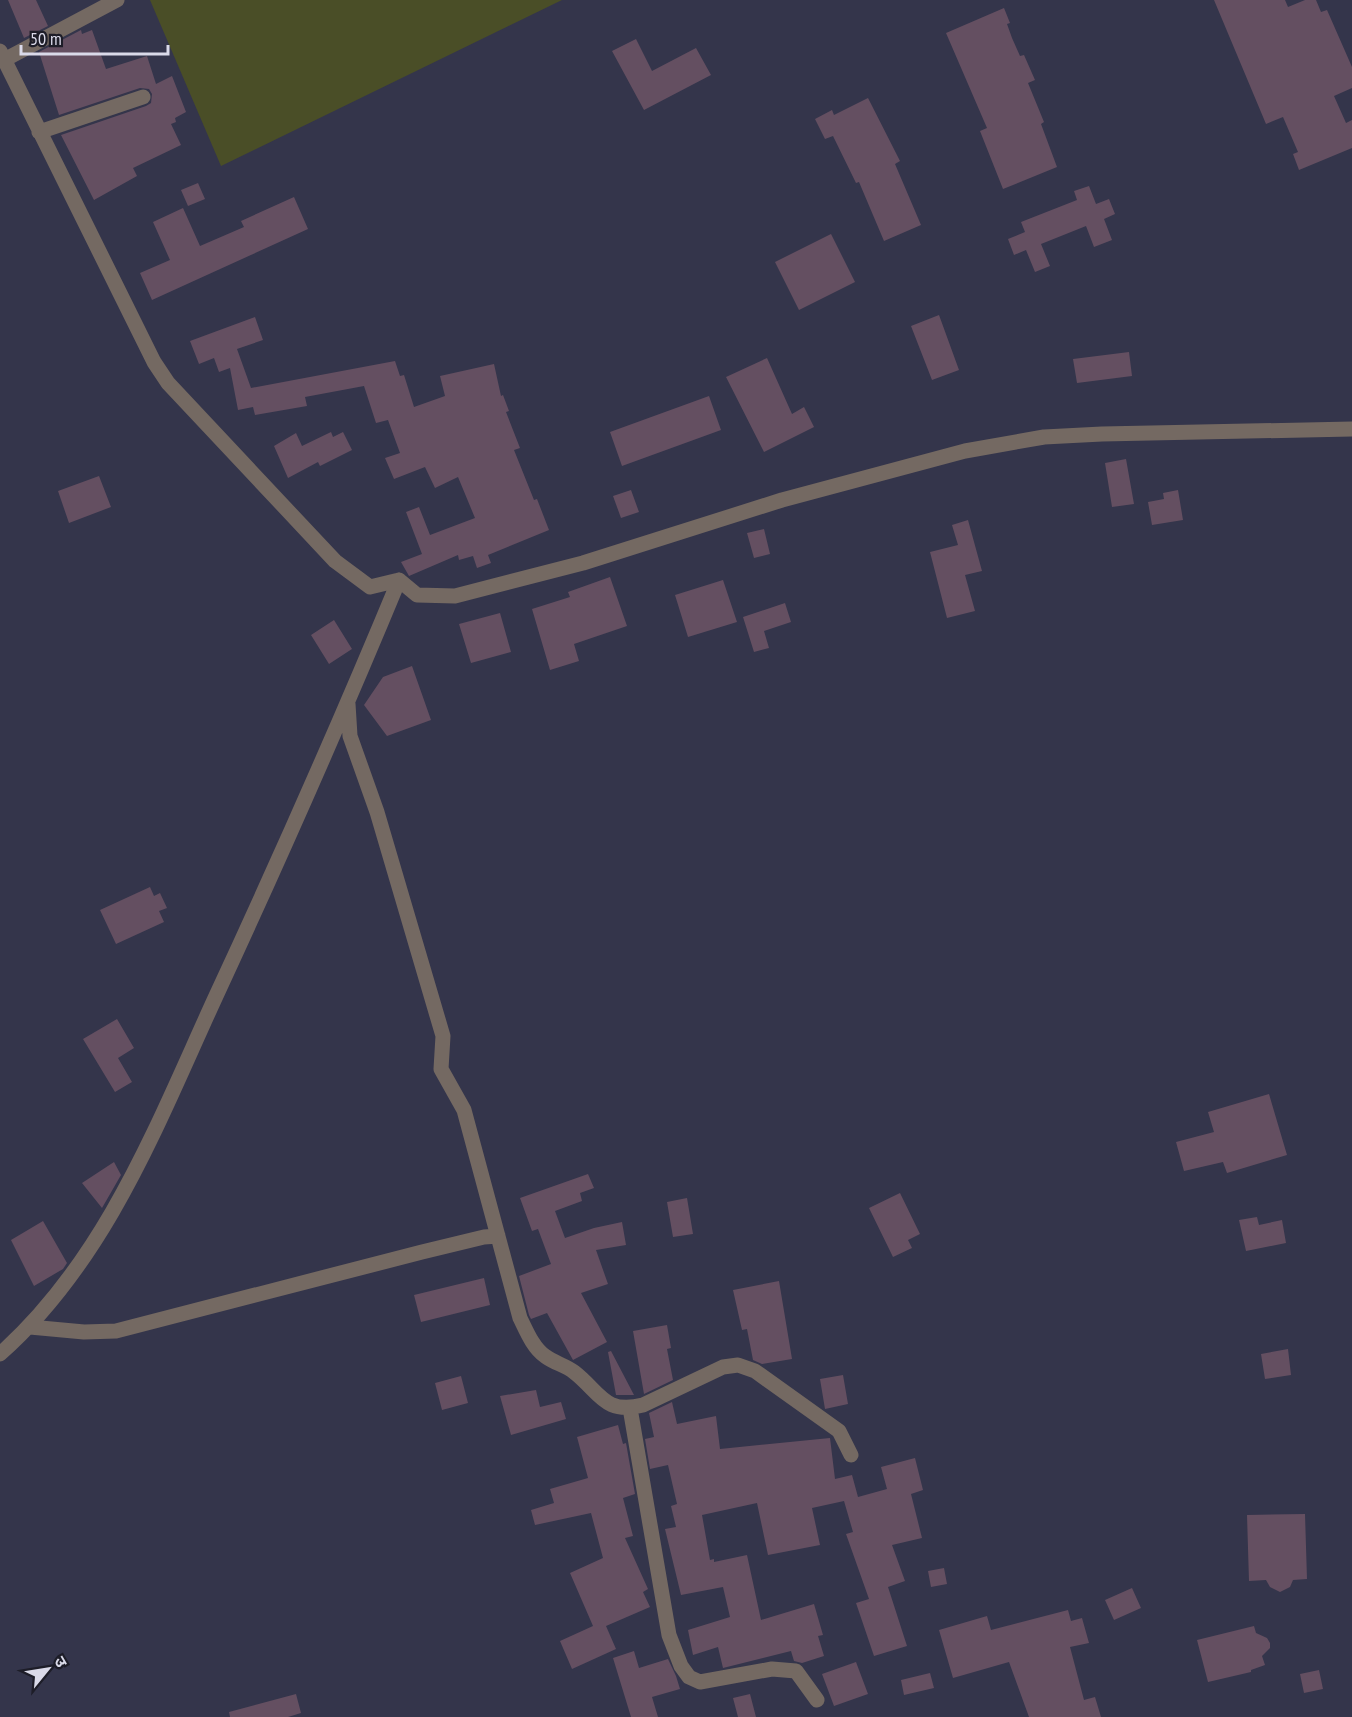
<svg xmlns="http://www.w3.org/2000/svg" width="1352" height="1717" viewBox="0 0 1352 1717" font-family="'PT Sans Narrow','Noto Sans Devanagari',sans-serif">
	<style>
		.green { fill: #4a4e27 }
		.building { fill: #644f61 }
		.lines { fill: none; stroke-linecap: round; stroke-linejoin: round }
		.minor { stroke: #746962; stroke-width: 15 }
	</style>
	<rect width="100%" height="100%" fill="#34354b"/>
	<path class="green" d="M 150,0 L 562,0 L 221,166 Z"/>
	<path class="building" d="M 8,0 L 36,0 L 48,26 L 24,38 Z
		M 1214,0 L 1285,0 L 1288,7 L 1305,0 L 1316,0 L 1321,12 L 1327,10 L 1352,67 L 1352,88 L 1334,96 L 1346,123 L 1352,120 L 1352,148 L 1299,170 L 1293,154 L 1298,152 L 1283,117 L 1266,124 Z
		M 1004,8 L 1010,23 L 1007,24 L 1012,38 L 1020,56 L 1024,55 L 1035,80 L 1028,83 L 1044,122 L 1041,124 L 1057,167 L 1003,189 L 980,131 L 987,128 L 946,33 Z
		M 81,30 L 82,34 L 92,30 L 106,69 L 147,56 L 156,84 L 172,76 L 186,112 L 175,118 L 176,122 L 171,124 L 181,145 L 133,168 L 137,176 L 94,200 L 61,135 L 146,106 L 151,103 L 152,94 L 149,89 L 140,88 L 59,115 L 39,52 Z
		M 636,39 L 652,71 L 696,48 L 711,75 L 644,110 L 612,51 Z
		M 868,98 L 900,161 L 895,164 L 921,225 L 884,241 L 859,182 L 856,183 L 833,136 L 825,139 L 815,119 L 832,110 L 834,115 Z
		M 198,183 L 205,199 L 188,206 L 181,190 Z
		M 1089,186 L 1096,204 L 1109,199 L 1115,214 L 1104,219 L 1112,240 L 1094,247 L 1086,226 L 1041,244 L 1050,266 L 1035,272 L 1026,250 L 1014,255 L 1008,239 L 1025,232 L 1021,222 L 1077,200 L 1074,191 Z
		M 294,197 L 308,229 L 152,300 L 140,273 L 170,260 L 153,222 L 183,208 L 200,246 L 244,227 L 241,221 Z
		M 831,234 L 855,282 L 799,310 L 775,262 Z
		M 939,315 L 959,370 L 932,380 L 911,326 Z
		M 255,317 L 263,340 L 237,349 L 251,388 L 395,361 L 400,376 L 404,375 L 414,407 L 445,396 L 440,376 L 494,364 L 501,396 L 503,395 L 509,411 L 506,412 L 520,448 L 514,450 L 534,500 L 537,499 L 549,530 L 488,555 L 491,563 L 477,568 L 473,556 L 459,560 L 458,555 L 409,576 L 401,562 L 422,554 L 406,512 L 419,507 L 430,535 L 475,518 L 458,477 L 435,488 L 425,467 L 394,479 L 385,458 L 400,453 L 388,420 L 376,423 L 364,386 L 305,397 L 307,406 L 255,415 L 253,407 L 238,410 L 230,368 L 219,372 L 214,358 L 199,364 L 190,341 Z
		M 1129,352 L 1132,376 L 1077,383 L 1073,359 Z
		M 767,358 L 792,414 L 804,407 L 814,427 L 764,452 L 726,377 Z
		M 709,396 L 721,430 L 622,466 L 610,432 Z
		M 331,432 L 333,437 L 343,432 L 352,450 L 320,466 L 318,462 L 288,478 L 274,446 L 296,433 L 302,446 Z
		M 1126,459 L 1134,504 L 1112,507 L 1105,463 Z
		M 99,476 L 111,507 L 69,523 L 58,491 Z
		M 631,490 L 639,512 L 621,518 L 613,496 Z
		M 1178,490 L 1183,520 L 1152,525 L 1148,502 L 1164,499 L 1163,493 Z
		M 968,520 L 982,571 L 965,575 L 975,611 L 947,618 L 930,552 L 958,545 L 952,525 Z
		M 764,529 L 770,554 L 754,558 L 747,533 Z
		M 610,577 L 627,626 L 574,644 L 579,661 L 550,670 L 532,609 L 570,597 L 568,592 Z
		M 723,580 L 737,622 L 688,637 L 675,595 Z
		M 785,603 L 791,622 L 764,631 L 769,648 L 754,652 L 743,617 Z
		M 500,613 L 511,652 L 471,663 L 459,624 Z
		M 334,620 L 352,649 L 329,664 L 311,635 Z
		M 412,666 L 431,720 L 387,736 L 364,705 L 383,677 Z
		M 150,887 L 154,896 L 160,893 L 167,908 L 159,911 L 164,922 L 116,944 L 100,910 Z
		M 117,1019 L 134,1048 L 118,1058 L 132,1082 L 115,1092 L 83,1039 Z
		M 1269,1094 L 1287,1155 L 1227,1173 L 1223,1162 L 1184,1171 L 1176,1142 L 1214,1132 L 1208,1112 Z
		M 114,1162 L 121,1175 L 102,1208 L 82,1183 Z
		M 588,1174 L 594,1188 L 580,1193 L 582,1201 L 555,1211 L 565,1238 L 594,1228 L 622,1222 L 626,1245 L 596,1250 L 608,1284 L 581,1293 L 607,1342 L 573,1360 L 547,1313 L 531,1319 L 529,1315 L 519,1276 L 551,1264 L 538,1229 L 532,1231 L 520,1198 Z
		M 900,1193 L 920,1234 L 908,1240 L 912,1248 L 893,1257 L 869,1208 Z
		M 687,1198 L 693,1234 L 673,1237 L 667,1202 Z
		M 1257,1217 L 1259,1225 L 1282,1220 L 1286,1243 L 1246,1251 L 1239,1220 Z
		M 43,1221 L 67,1263 L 63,1269 L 34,1286 L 11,1240 Z
		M 484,1278 L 490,1305 L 421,1322 L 414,1295 Z
		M 779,1281 L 792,1359 L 762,1364 L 753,1360 L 747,1329 L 742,1330 L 733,1290 Z
		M 667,1325 L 671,1348 L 667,1349 L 673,1380 L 644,1394 L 633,1331 Z
		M 1288,1349 L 1291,1375 L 1265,1379 L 1261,1354 Z
		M 611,1351 L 634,1395 L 616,1395 L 608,1352 Z
		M 843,1375 L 848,1404 L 825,1409 L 820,1379 Z
		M 461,1376 L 468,1403 L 442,1410 L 435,1383 Z
		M 536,1390 L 540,1407 L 561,1402 L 566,1419 L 511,1435 L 500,1396 Z
		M 672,1402 L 677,1424 L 716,1416 L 720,1449 L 830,1438 L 835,1479 L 852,1475 L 858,1497 L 887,1489 L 881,1467 L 915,1458 L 923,1490 L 911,1494 L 922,1538 L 892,1545 L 905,1581 L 888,1587 L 907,1646 L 874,1656 L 856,1603 L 869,1599 L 846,1534 L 853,1532 L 844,1501 L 812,1508 L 820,1545 L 768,1555 L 757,1503 L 702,1515 L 710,1560 L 714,1559 L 714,1562 L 747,1555 L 761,1620 L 814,1604 L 823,1635 L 818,1636 L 824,1656 L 802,1663 L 794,1661 L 791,1651 L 723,1668 L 718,1647 L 693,1655 L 688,1630 L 730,1617 L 723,1587 L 681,1595 L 665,1529 L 676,1527 L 671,1506 L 677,1504 L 668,1465 L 650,1469 L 645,1439 L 654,1437 L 649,1413 Z
		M 618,1425 L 623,1444 L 626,1443 L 635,1494 L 623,1498 L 633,1536 L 625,1538 L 648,1589 L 643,1592 L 650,1607 L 606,1626 L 616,1649 L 572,1669 L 560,1641 L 593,1626 L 570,1573 L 603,1558 L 591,1513 L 535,1525 L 531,1510 L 554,1503 L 550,1489 L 588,1478 L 577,1437 Z
		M 1305,1514 L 1307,1579 L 1293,1580 L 1290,1587 L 1280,1592 L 1270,1587 L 1266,1580 L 1249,1581 L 1247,1515 Z
		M 944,1568 L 947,1584 L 931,1587 L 928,1571 Z
		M 1132,1588 L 1141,1608 L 1114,1620 L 1105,1600 Z
		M 1068,1610 L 1071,1621 L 1082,1618 L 1089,1643 L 1070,1647 L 1084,1700 L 1095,1697 L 1101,1717 L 1029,1717 L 1009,1662 L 953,1678 L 939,1630 L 987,1616 L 991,1630 Z
		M 1254,1626 L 1256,1633 L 1267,1638 L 1270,1643 L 1270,1648 L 1262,1656 L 1265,1665 L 1251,1670 L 1251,1672 L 1208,1682 L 1197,1640 Z
		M 634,1651 L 639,1668 L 668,1659 L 676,1676 L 680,1689 L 652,1697 L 658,1717 L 631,1717 L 613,1658 Z
		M 856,1662 L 868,1694 L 834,1706 L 822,1674 Z
		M 1319,1670 L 1323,1689 L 1304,1693 L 1300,1674 Z
		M 930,1673 L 934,1688 L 904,1695 L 901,1680 Z
		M 296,1694 L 301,1713 L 288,1717 L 230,1717 L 229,1712 Z
		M 750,1694 L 756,1717 L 738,1717 L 733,1698 Z"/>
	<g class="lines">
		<path class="minor" d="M 0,51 L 154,362 L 168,383 L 335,561 L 370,587 L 399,580 L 417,595 L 455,596 L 583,563 L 782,500 L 965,451 L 1044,437 L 1102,434 L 1352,429
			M 4,60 L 117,0
			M 39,132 L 143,97
			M 348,704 L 350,736 L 377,812 L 443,1036 L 441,1069 L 464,1110 L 520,1318 C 526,1330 533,1348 545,1356 C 554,1363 565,1365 574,1372 C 600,1392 604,1415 643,1405 L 723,1367 L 738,1365 L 755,1371 L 839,1431 L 851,1455
			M 30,1327 L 84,1332 L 116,1331 L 422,1252 L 484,1237 L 498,1236
			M 0,1354 C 107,1259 158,1122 216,996 C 280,858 341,720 399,580
			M 630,1408 L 669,1635 L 681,1666 L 689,1677 L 700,1682 L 772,1669 L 796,1671 L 817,1700"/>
	</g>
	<g transform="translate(48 1669) rotate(60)" stroke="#1d1d28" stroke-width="4.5" paint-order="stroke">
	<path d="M0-4.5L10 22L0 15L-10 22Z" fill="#dadae9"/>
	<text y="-9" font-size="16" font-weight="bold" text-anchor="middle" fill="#dadae9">उ</text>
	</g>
	<path d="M21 45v9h147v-9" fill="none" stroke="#dadae9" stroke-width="3"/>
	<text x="30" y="45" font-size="18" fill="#dadae9" stroke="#1d1d28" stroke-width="4.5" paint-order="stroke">50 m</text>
</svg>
